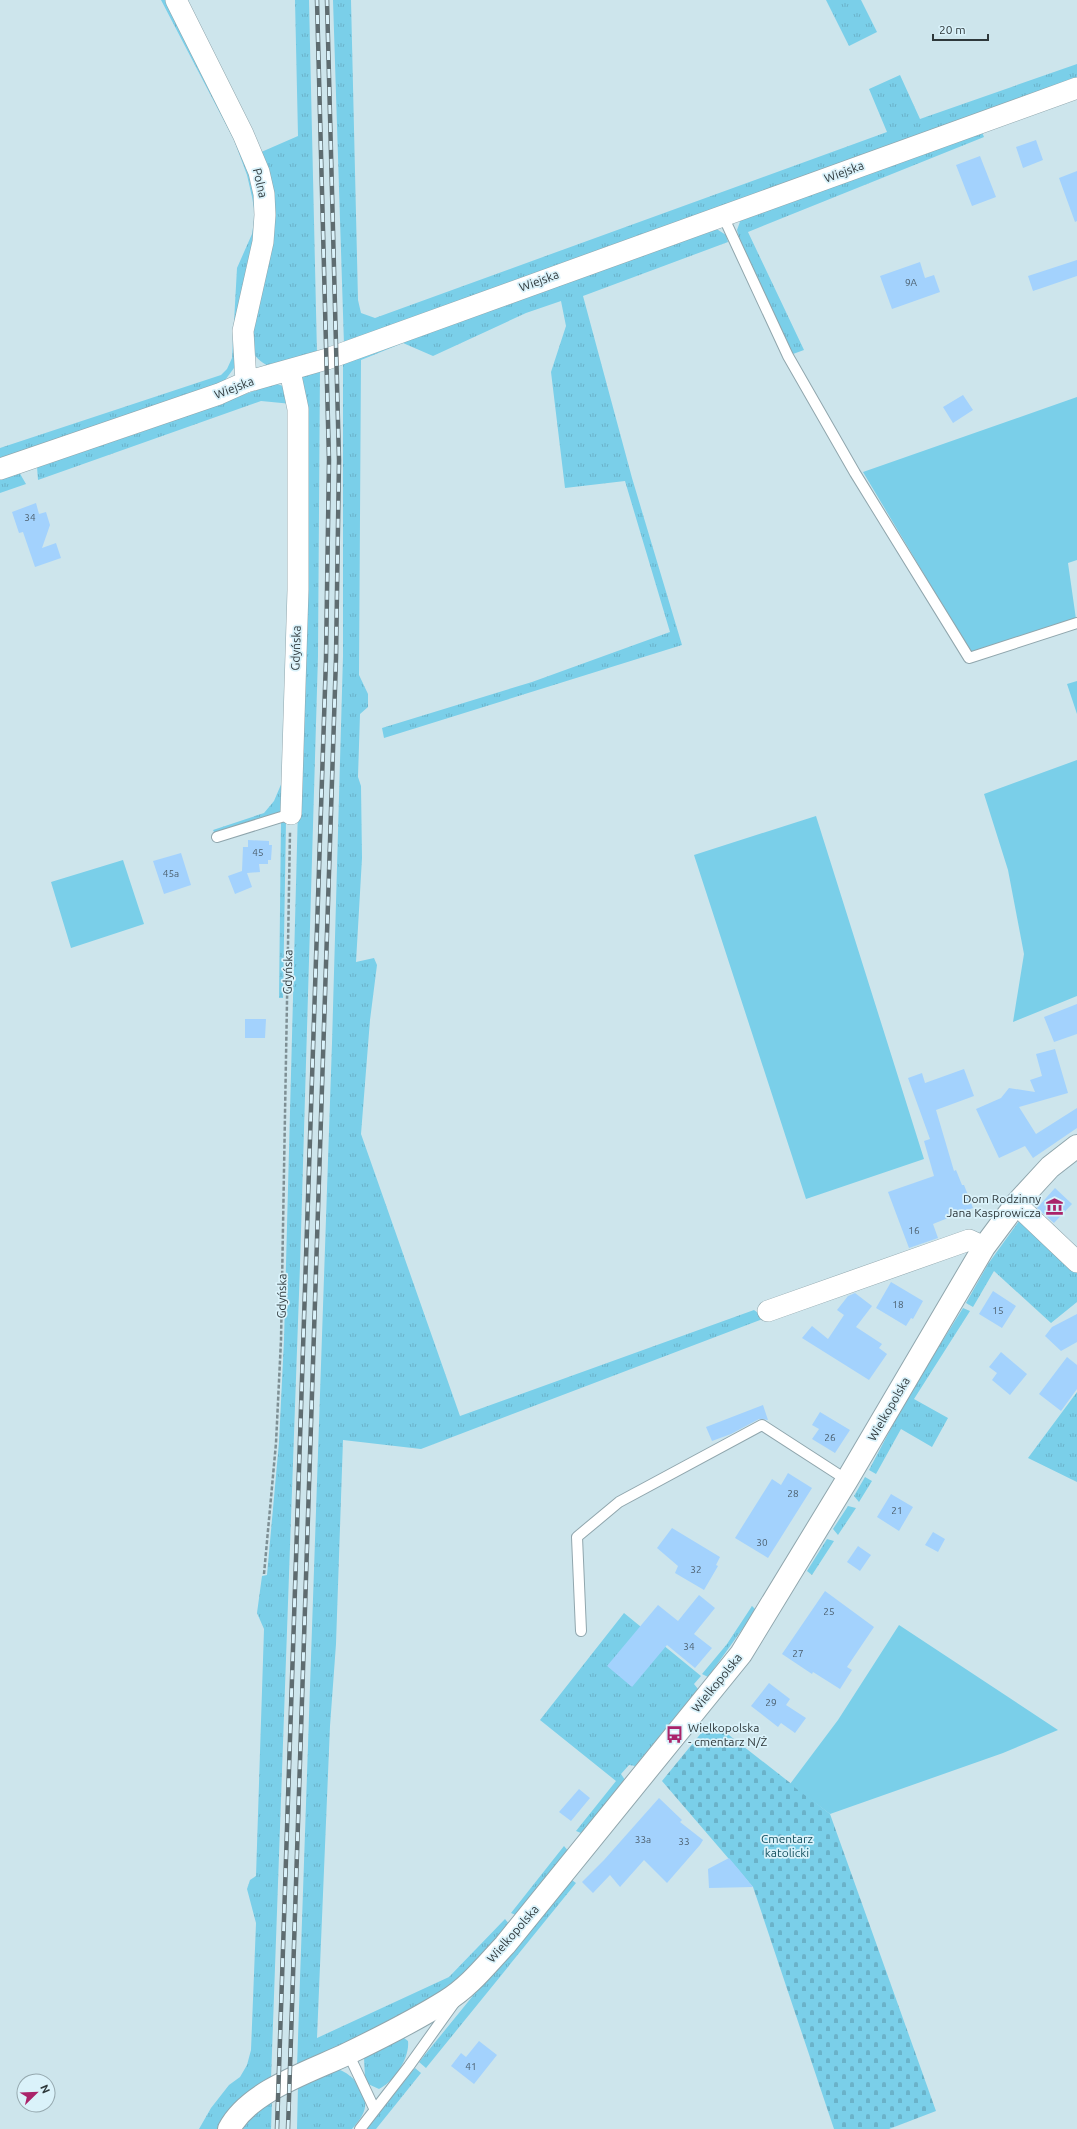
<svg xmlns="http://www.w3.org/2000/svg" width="1077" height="2129" viewBox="0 0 1077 2129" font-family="Ubuntu,sans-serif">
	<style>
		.grass { fill: url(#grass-tufts) }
		.cemetery { fill: url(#cemetery-stones) }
		.garden { fill: #7acfe9 }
		.building { fill: #a3d2fd }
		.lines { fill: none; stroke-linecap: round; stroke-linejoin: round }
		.service-casing { stroke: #90a6ad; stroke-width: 12 }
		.minor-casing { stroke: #90a6ad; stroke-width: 22 }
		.tertiary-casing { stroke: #90a6ad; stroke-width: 24 }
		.path { stroke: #7e8f94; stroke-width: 2.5; stroke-dasharray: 4 2; stroke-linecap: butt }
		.service { stroke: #fff; stroke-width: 10 }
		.minor { stroke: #fff; stroke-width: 21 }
		.tertiary { stroke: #fff; stroke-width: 22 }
		.rail-casing { stroke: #5e6c70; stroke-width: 4.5 }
		.rail { stroke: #daf2fa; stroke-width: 3; stroke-dasharray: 9; stroke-linecap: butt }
		.labels { text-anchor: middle; stroke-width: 3.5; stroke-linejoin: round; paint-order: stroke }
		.number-label { font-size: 10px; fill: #4b5e6c }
		.street-label { font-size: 12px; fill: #2e383b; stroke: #daf2fa }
		.poi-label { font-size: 12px; fill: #2e383b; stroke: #daf2fa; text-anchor: end }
		.park-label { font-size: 12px; fill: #124e5d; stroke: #daf2fa }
	</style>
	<defs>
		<pattern id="grass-tufts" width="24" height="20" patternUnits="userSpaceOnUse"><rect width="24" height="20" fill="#7acfe9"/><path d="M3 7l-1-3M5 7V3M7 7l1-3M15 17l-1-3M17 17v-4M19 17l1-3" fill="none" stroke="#6ab2c9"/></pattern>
		<pattern id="cemetery-stones" width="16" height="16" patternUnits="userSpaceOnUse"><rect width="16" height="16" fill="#7acfe9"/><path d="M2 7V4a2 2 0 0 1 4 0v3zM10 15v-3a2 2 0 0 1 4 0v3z" fill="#6ab2c9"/></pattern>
	</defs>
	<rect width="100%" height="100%" fill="#cde5ec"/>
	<path class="grass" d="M 161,0 L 166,0 L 228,119 L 251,174 L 259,216 L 238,358 L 234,368 L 223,383 L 0,459 L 0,448 L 221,375 L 227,369 L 232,358 L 237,268 L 252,234 L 255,214 L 252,197 L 247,175 L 234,140 Z
		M 295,0 L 309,0 L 317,354 L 268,366 C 256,359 253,355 251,342 L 259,153 L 298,136 Z
		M 333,0 L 351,0 L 358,300 L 361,313 L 375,318 L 887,132 L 869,89 L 900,75 L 920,119 L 1077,64 L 1077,79 L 344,345 Z
		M 826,0 L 861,0 L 877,32 L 849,46 Z
		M 981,130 L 984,137 L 748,232 L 804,350 L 793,354 L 740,241 L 737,230 L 742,216 Z
		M 715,228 L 726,235 L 728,242 L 583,296 L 632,478 L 682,645 L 384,738 L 382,728 L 532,682 L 670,632 L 625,481 L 565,488 L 551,372 L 566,326 L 561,301 L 526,313 L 433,356 L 403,343 L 361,360 L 359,675 L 368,694 L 368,707 L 360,714 L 358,777 L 361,786 L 362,858 L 356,962 L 374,958 L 377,965 L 370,1020 L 361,1134 L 460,1416 L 754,1310 L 765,1318 L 421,1449 L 343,1440 L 336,1644 L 330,1726 L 317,2038 L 449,1977 L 505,1919 L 510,1925 L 469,1970 L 437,1996 L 297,2067 L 332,1043 L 343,656 L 343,358 Z
		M 320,366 L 318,656 L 300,1266 L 271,2080 L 219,2129 L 199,2129 L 211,2108 L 229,2085 L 240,2077 L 247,2065 L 251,2050 L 256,1923 L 247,1889 L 250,1880 L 256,1876 L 264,1629 L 257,1613 L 262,1576 L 267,1575 L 279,1442 L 284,1340 L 302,656 L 301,375 Z
		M 273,384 C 286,383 288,394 292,404 L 261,401 L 38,480 L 37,467 L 144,431 Z
		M 19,472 L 26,484 L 0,493 L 0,478 Z
		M 288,768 L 285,811 L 215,834 L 213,830 L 264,813 L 274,801 Z
		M 281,821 L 286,821 L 283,998 L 279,998 Z
		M 1022,1217 L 1077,1271 L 1077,1302 L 1051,1323 L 994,1271 L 973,1307 L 966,1303 L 988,1264 Z
		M 963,1308 L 970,1311 L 914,1399 L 948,1418 L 932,1447 L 901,1429 L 876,1474 L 869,1470 L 908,1396 Z
		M 1077,1392 L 1077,1482 L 1028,1458 Z
		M 865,1477 L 872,1481 L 859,1502 L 854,1496 Z
		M 848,1506 L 856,1508 L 838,1535 L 833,1529 Z
		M 827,1539 L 834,1541 L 812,1575 L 807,1571 Z
		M 752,1606 L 756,1610 L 708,1677 L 702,1674 L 727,1644 Z
		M 624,1613 L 701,1676 L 694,1684 L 698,1689 L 635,1766 L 629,1765 L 621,1774 L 625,1780 L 581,1833 L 576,1831 L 616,1781 L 540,1720 Z
		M 564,1846 L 569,1852 L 518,1916 L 511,1913 Z
		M 569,1878 L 576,1883 L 426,2068 L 419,2062 Z
		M 404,2038 L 408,2041 C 410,2058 394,2082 379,2089 L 368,2084 L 365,2077 L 364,2058 Z
		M 415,2068 L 421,2073 L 376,2129 L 366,2129 Z
		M 340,2070 C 353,2075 367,2091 365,2107 C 364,2115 357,2123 352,2129 L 297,2129 L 298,2085 L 327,2071 Z
		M 272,2100 L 271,2129 L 238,2129 Z"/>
	<path class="cemetery" d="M 711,1721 L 830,1814 L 936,2111 L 889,2129 L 834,2129 L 753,1887 L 662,1781 Z"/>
	<path class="garden" d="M 1077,397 L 1077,560 L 1068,563 L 1076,619 L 971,653 L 863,472 Z
		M 1077,681 L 1077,714 L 1067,684 Z
		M 1077,760 L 1077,996 L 1013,1022 L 1024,954 L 1008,870 L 984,794 Z
		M 816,816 L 924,1159 L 806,1199 L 694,855 Z
		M 123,860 L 144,924 L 71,948 L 51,882 Z
		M 899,1625 L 1058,1730 L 1003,1753 L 830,1814 L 790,1784 L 838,1720 Z"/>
	<path class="building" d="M 1036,140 L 1043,160 L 1023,168 L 1016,147 Z
		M 980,156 L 996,197 L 972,206 L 956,165 Z
		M 1077,171 L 1077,221 L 1075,222 L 1059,178 Z
		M 1077,260 L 1077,276 L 1033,291 L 1028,276 Z
		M 920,262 L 925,278 L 934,275 L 940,292 L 892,309 L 880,276 Z
		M 963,395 L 973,410 L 953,423 L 943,407 Z
		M 36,503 L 39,514 L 46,512 L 50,525 L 42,548 L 56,543 L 61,558 L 35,567 L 23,532 L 19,533 L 12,512 Z
		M 248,840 L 269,841 L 269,845 L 272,845 L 271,860 L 268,860 L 268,864 L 259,864 L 260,872 L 247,873 L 252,887 L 235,894 L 228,876 L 242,871 L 243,847 L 248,847 Z
		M 181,853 L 191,885 L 164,894 L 153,861 Z
		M 1077,1004 L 1077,1034 L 1054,1042 L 1044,1017 Z
		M 245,1019 L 266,1019 L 265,1038 L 245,1038 Z
		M 1055,1049 L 1068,1093 L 1019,1107 L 1036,1134 L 1077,1108 L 1077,1128 L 1033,1158 L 1025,1146 L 999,1158 L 976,1109 L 1001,1098 L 1009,1088 L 1035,1092 L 1030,1080 L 1042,1076 L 1036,1054 Z
		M 964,1069 L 974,1096 L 936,1110 L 954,1171 L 956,1170 L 962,1185 L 964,1185 L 973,1208 L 933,1224 L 938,1238 L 909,1248 L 888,1192 L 934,1176 L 924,1141 L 930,1139 L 908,1078 L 922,1073 L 925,1083 Z
		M 1055,1188 L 1072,1204 L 1054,1223 L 1037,1208 Z
		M 891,1282 L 923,1301 L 913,1319 L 911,1318 L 906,1326 L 876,1308 Z
		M 993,1291 L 1016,1306 L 1002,1328 L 979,1314 Z
		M 855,1293 L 872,1306 L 856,1327 L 882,1344 L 879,1348 L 887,1354 L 869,1380 L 802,1338 L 812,1326 L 828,1339 L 844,1315 L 837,1310 L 848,1296 Z
		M 1077,1314 L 1077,1342 L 1061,1351 L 1045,1336 L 1052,1327 Z
		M 1001,1352 L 1027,1374 L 1010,1395 L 992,1380 L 997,1373 L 989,1367 Z
		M 1067,1357 L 1077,1365 L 1077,1389 L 1061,1411 L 1039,1394 Z
		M 763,1405 L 768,1420 L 759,1419 L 731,1434 L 712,1441 L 706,1427 Z
		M 820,1412 L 850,1430 L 835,1453 L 812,1439 L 819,1429 L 812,1425 Z
		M 788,1473 L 812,1488 L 768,1558 L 735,1538 L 772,1479 L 781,1485 Z
		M 891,1494 L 913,1507 L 899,1531 L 877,1517 Z
		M 672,1528 L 720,1557 L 716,1565 L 718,1566 L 704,1590 L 675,1573 L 678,1566 L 657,1548 Z
		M 933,1532 L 945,1539 L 938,1552 L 925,1545 Z
		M 858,1546 L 871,1555 L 860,1571 L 847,1562 Z
		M 825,1591 L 874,1627 L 847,1667 L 852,1670 L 840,1689 L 813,1672 L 812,1674 L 782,1654 Z
		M 699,1595 L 715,1608 L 694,1634 L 712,1648 L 695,1668 L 667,1645 L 632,1687 L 607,1666 L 658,1605 L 678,1621 Z
		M 769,1683 L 790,1699 L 786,1705 L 806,1718 L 795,1733 L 781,1723 L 778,1727 L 751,1706 Z
		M 579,1789 L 590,1798 L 571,1821 L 559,1812 Z
		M 659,1798 L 682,1820 L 680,1822 L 703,1840 L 700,1845 L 667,1883 L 644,1860 L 620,1887 L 610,1875 L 593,1893 L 582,1882 L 604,1860 Z
		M 729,1858 L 740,1871 L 753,1887 L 709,1888 L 708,1869 Z
		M 479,2041 L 497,2055 L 474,2084 L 451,2066 L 461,2053 L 466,2057 Z"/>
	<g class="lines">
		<defs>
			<path id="service" d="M 723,216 L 788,356 L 855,473 L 969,658 L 1077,623
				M 217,837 L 291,814
				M 581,1631 L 577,1537 L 619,1502 L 762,1425 L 847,1480
				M 348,2053 L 374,2108
				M 360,2129 L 409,2066 L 454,2003"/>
			<path id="minor" d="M 176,0 L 243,134 L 259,172 L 264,194 L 265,215 L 263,242 L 243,331 L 246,382
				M 290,371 L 298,409 L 298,590 L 291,814
				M 0,469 L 219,394 L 246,382 L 327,359 L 1077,88
				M 1016,1204 L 1077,1262
				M 768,1311 L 969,1240 L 984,1247"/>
			<path id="tertiary" d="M 229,2129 C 249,2091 309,2072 347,2054 C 380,2038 414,2021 446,2001 C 469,1987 486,1965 505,1945 L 741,1654 L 847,1480 L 984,1247 L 1016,1204 L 1050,1167 L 1077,1146"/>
		</defs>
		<use href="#service" class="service-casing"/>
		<use href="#minor" class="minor-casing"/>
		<use href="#tertiary" class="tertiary-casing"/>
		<path class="path" d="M 264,1574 L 276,1443 L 281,1340 L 290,832"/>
		<use href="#service" class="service"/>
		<use href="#minor" class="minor"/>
		<use href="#tertiary" class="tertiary"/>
		<defs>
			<path id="rail" d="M 277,2129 L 326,659 L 329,460 L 317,0
				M 288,2129 L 336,658 L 339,460 L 327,0"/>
		</defs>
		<use href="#rail" class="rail-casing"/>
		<use href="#rail" class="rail"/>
	</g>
	<defs>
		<symbol id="museum-bare" viewBox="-9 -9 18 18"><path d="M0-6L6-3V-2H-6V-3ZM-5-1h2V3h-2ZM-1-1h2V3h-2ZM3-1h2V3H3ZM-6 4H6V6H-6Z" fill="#aa236a" stroke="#daf2fa" stroke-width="2.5" paint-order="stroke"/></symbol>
		<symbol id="bus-bare" viewBox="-9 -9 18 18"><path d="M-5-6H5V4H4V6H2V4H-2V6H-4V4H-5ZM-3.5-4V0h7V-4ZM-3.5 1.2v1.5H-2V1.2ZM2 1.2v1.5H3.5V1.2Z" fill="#aa236a" stroke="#daf2fa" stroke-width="2.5" paint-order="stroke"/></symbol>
	</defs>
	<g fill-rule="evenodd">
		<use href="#museum-bare" x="1042" y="1194" width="25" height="25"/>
		<use href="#bus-bare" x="662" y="1722" width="25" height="25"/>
	</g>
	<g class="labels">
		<g class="number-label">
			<text x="911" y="286">9A</text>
			<text x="30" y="521">34</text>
			<text x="258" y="856">45</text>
			<text x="171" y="877">45a</text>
			<text x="914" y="1234">16</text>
			<text x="898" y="1308">18</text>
			<text x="998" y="1314">15</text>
			<text x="830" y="1441">26</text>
			<text x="793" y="1497">28</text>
			<text x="897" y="1514">21</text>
			<text x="762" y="1546">30</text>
			<text x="696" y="1573">32</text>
			<text x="829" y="1615">25</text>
			<text x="689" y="1650">34</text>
			<text x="798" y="1657">27</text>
			<text x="771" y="1706">29</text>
			<text x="643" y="1843">33a</text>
			<text x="684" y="1845">33</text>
			<text x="471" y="2070">41</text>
		</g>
		<g class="street-label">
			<text transform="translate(844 172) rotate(-20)" y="4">Wiejska</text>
			<text transform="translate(260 183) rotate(77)" y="4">Polna</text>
			<text transform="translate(539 281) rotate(-20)" y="4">Wiejska</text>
			<text transform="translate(234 388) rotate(-21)" y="4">Wiejska</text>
			<text transform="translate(296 648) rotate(-88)" y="4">Gdyńska</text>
			<text transform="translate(288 972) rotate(-89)" y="4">Gdyńska</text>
			<text transform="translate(282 1296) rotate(-89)" y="4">Gdyńska</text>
			<text transform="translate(889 1409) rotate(-60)" y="4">Wielkopolska</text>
			<text transform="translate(717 1683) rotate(-51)" y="4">Wielkopolska</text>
			<text transform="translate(513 1934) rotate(-49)" y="4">Wielkopolska</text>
		</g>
		<g class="poi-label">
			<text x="1041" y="1203">Dom Rodzinny<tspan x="1041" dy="14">Jana Kasprowicza</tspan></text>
			<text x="688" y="1732" text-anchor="start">Wielkopolska<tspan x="688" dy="14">- cmentarz N/Ż</tspan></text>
		</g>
		<g class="park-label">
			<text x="787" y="1843">Cmentarz<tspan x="787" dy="14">katolicki</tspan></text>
		</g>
	</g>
	<g transform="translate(36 2093) rotate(67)"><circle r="19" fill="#daf2fa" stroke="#95a8ae"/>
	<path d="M0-3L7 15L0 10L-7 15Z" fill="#aa236a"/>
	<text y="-6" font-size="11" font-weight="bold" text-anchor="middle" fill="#2e383b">N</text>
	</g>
	<path d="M933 34v6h55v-6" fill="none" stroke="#2e383b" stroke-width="2"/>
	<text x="939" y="34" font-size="12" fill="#2e383b" stroke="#daf2fa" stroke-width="3" paint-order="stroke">20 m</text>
</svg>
